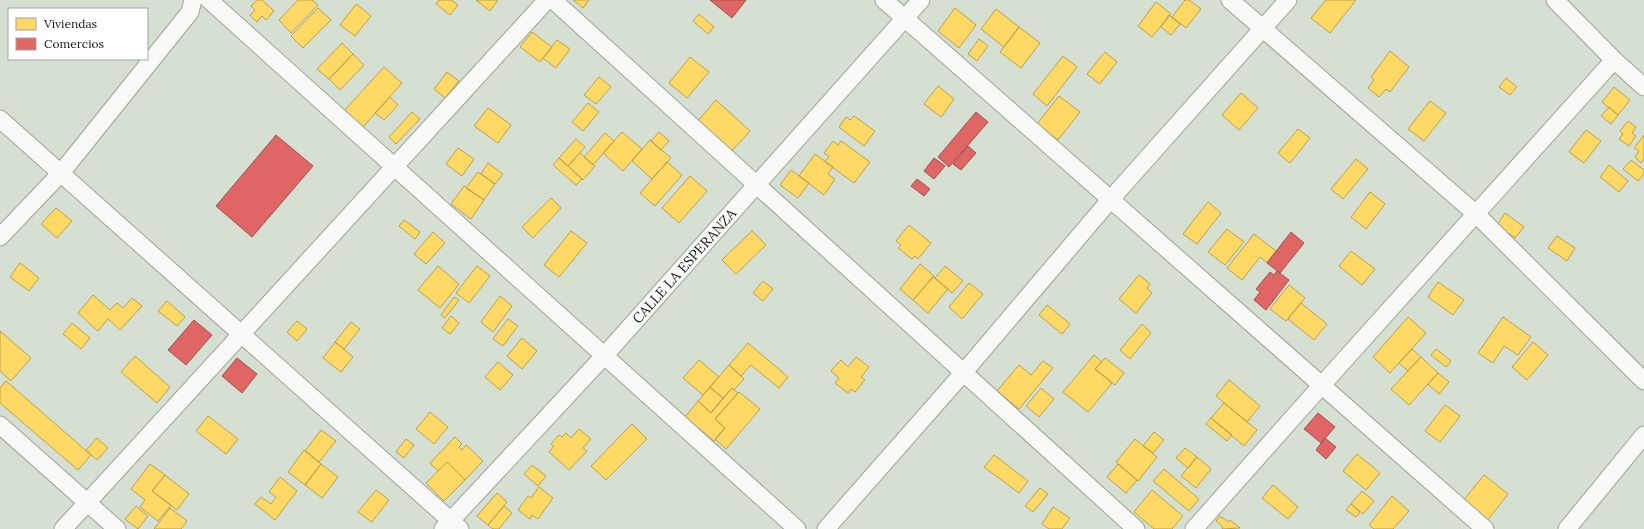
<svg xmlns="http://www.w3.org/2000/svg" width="1644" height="529" viewBox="0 0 1644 529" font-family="Lora,serif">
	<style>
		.homes { fill: #ffd966; stroke: #b89f4c }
		.shops { fill: #e06666; stroke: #a24f4c }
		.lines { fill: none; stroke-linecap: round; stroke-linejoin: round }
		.minor-casing { stroke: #9ba398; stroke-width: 19 }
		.minor { stroke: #f9faf8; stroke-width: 17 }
		.labels { text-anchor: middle; stroke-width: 4; stroke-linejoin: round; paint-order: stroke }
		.street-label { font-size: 14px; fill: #131911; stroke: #fff }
	</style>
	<rect width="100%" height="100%" fill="#d6e0d2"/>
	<path class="homes" d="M 257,0 L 262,0 L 274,11 L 266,20 L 262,16 L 257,22 L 250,15 L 255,10 L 251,6 Z
		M 298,0 L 312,0 L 318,5 L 291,33 L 279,20 Z
		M 439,0 L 451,0 L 458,5 L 450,15 L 436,4 Z
		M 476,0 L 498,0 L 490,11 Z
		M 573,0 L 589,0 L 583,8 Z
		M 1185,0 L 1189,0 L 1201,9 L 1186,28 L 1172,17 Z
		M 1326,0 L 1356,0 L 1330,33 L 1311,18 Z
		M 1156,2 L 1171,14 L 1152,37 L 1138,26 Z
		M 356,4 L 371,16 L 355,36 L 340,25 Z
		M 318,8 L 331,20 L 303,48 L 291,36 Z
		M 955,8 L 976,25 L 959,48 L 938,31 Z
		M 996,9 L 1019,27 L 1004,47 L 981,29 Z
		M 699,14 L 714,27 L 708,34 L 693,21 Z
		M 1169,15 L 1180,24 L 1171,35 L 1161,27 Z
		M 1019,27 L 1040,43 L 1021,68 L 1000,52 Z
		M 532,32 L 552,47 L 540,62 L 520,47 Z
		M 979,39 L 988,46 L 977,61 L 968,54 Z
		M 557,40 L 570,49 L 556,68 L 543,58 Z
		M 342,43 L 353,54 L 329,79 L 317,69 Z
		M 1390,51 L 1409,67 L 1390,92 L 1386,89 L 1379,97 L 1368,88 L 1374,80 L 1371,77 Z
		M 1105,52 L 1117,62 L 1100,84 L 1087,74 Z
		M 353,54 L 364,65 L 340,90 L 329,79 Z
		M 1063,56 L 1077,67 L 1047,106 L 1033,94 Z
		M 690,57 L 709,72 L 687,98 L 669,83 Z
		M 384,67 L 402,83 L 363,127 L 344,111 Z
		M 447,72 L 459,81 L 445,98 L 434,89 Z
		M 599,77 L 611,87 L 596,104 L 584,95 Z
		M 1506,78 L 1517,87 L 1510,95 L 1499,87 Z
		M 938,86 L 954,99 L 941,117 L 924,104 Z
		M 1614,87 L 1630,100 L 1618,115 L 1602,102 Z
		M 1241,93 L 1258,108 L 1239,130 L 1222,115 Z
		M 1059,96 L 1080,112 L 1058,140 L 1037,124 Z
		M 390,97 L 398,105 L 384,120 L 375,113 Z
		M 716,100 L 750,131 L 729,154 L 696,123 Z
		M 1430,101 L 1446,113 L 1424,141 L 1408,129 Z
		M 588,103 L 599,112 L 583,131 L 572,122 Z
		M 1609,107 L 1618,115 L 1611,124 L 1601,116 Z
		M 488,108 L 511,125 L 498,143 L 474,126 Z
		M 412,112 L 420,119 L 396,144 L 389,137 Z
		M 854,116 L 875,131 L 864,146 L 839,127 L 846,117 L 850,120 Z
		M 1628,121 L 1636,127 L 1632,133 L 1636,136 L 1629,146 L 1619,139 L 1623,134 L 1620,131 Z
		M 1298,129 L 1310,138 L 1290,163 L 1278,153 Z
		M 1586,130 L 1601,141 L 1584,163 L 1569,152 Z
		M 622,132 L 642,149 L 623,171 L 603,153 Z
		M 659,132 L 669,141 L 661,150 L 651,141 Z
		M 605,133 L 614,141 L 593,165 L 584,157 Z
		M 1644,135 L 1644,159 L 1641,163 L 1635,157 L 1639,151 L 1634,148 Z
		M 576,139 L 585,147 L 568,166 L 559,158 Z
		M 650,140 L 671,158 L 652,179 L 632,161 Z
		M 833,141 L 838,145 L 841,141 L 870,162 L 854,183 L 825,162 L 829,156 L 824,153 Z
		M 458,148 L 474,159 L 462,176 L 446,164 Z
		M 580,153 L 595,166 L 583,180 L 568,166 Z
		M 815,154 L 833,167 L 828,174 L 835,179 L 824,195 L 799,176 Z
		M 559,158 L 582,179 L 576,185 L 553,165 Z
		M 1356,159 L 1368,169 L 1343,199 L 1331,189 Z
		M 1631,160 L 1644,170 L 1644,174 L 1638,181 L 1623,169 Z
		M 667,162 L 682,175 L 655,206 L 640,193 Z
		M 488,163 L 503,174 L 495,184 L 481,174 Z
		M 1609,165 L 1628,181 L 1619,192 L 1600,177 Z
		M 791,170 L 809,183 L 798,198 L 780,185 Z
		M 478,172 L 495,184 L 484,200 L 466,188 Z
		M 690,176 L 707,191 L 679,223 L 662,208 Z
		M 464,186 L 484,200 L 471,219 L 451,204 Z
		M 1370,192 L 1385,204 L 1366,229 L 1351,217 Z
		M 551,198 L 561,208 L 533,238 L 522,227 Z
		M 1208,202 L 1221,213 L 1197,244 L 1183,234 Z
		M 56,208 L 72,221 L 57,238 L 41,224 Z
		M 1505,213 L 1524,227 L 1515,238 L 1497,225 Z
		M 404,220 L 420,232 L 415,239 L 399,226 Z
		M 909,225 L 931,243 L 918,259 L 915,256 L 912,259 L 898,248 L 901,245 L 896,241 Z
		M 1227,229 L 1244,242 L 1225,265 L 1208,252 Z
		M 571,231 L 587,243 L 559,277 L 544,265 Z
		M 752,231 L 766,245 L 736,274 L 722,260 Z
		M 433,232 L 445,243 L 426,264 L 414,254 Z
		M 1254,234 L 1276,251 L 1267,263 L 1260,257 L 1242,280 L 1227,268 Z
		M 1557,236 L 1575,248 L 1567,261 L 1548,248 Z
		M 1351,251 L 1375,269 L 1362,285 L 1339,266 Z
		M 20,263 L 39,278 L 29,291 L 10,277 Z
		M 920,264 L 934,276 L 913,300 L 900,289 Z
		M 438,266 L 459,284 L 440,308 L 418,290 Z
		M 477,266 L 490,276 L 469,303 L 456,293 Z
		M 945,266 L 963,281 L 952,293 L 935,278 Z
		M 1139,275 L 1150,284 L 1147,288 L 1152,293 L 1136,313 L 1119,299 Z
		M 933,277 L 948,289 L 928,313 L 913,300 Z
		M 763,281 L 773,289 L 763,301 L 753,293 Z
		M 1438,282 L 1464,300 L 1453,315 L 1428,297 Z
		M 969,283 L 983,294 L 962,319 L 949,307 Z
		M 1289,285 L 1305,298 L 1286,321 L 1270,309 Z
		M 93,295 L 110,310 L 117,303 L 123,308 L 132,298 L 142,306 L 120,330 L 108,319 L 98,331 L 78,313 Z
		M 500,296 L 512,306 L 493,332 L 481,322 Z
		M 454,297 L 459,300 L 445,318 L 441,315 Z
		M 167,301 L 185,317 L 177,326 L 158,311 Z
		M 1301,303 L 1327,324 L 1314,340 L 1288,319 Z
		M 1047,305 L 1070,324 L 1062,334 L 1039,315 Z
		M 451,316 L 459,323 L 450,334 L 442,328 Z
		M 1408,317 L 1426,333 L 1390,373 L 1373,357 Z
		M 1503,317 L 1531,337 L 1518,355 L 1504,346 L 1493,363 L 1478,353 Z
		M 508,319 L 518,326 L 503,346 L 493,339 Z
		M 297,321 L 307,329 L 297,341 L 287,332 Z
		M 351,322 L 360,329 L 344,349 L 335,342 Z
		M 72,323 L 90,338 L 81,349 L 63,334 Z
		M 1142,324 L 1151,333 L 1130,359 L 1120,350 Z
		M 0,331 L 31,358 L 11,381 L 0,371 Z
		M 522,338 L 537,351 L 522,369 L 507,356 Z
		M 335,342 L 353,357 L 341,372 L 323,358 Z
		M 1533,342 L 1548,355 L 1527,380 L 1512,367 Z
		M 748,343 L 788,377 L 779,388 L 751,365 L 741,376 L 729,365 Z
		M 1412,349 L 1421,357 L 1408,371 L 1399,363 Z
		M 1436,349 L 1451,361 L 1446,367 L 1431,355 Z
		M 1094,355 L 1102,362 L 1095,369 L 1112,383 L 1088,412 L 1063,392 Z
		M 135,356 L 170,387 L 157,403 L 121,372 Z
		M 856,357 L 869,367 L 861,377 L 865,380 L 855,392 L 851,389 L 848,393 L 835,383 L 839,378 L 831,371 L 841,360 L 848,367 Z
		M 1421,357 L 1438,373 L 1409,405 L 1391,389 Z
		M 1105,358 L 1124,373 L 1115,385 L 1095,369 Z
		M 699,360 L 719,377 L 703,395 L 683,378 Z
		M 1043,361 L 1053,368 L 1019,409 L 997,391 L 1019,365 L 1031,375 Z
		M 498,362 L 513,375 L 500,390 L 485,377 Z
		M 729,365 L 744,379 L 734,390 L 732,388 L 723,398 L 710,387 Z
		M 1438,373 L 1449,382 L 1439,394 L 1428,384 Z
		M 1229,380 L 1260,406 L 1247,422 L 1216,396 Z
		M 6,381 L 91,455 L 78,470 L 0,403 L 0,388 Z
		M 710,387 L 723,398 L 711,413 L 698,401 Z
		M 732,388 L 738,393 L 715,419 L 725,428 L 714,441 L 685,417 L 698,401 L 711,413 Z
		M 1041,388 L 1054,399 L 1039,417 L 1026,406 Z
		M 739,392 L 760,409 L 726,449 L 715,439 L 725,428 L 715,419 Z
		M 1224,403 L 1257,430 L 1244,446 L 1211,418 Z
		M 1445,405 L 1460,416 L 1440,442 L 1425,431 Z
		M 430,412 L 448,427 L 434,444 L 416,429 Z
		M 208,416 L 238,439 L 226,454 L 196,431 Z
		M 1211,418 L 1232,435 L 1227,441 L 1206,424 Z
		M 632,424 L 647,439 L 606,480 L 591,466 Z
		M 579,429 L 591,439 L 583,448 L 587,451 L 569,470 L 549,452 L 554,446 L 551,444 L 559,435 L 562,437 L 566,433 L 571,438 Z
		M 321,430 L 336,441 L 319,462 L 305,451 Z
		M 1154,432 L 1164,440 L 1153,453 L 1143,446 Z
		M 455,437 L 462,444 L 459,447 L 462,450 L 466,445 L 483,461 L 465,480 L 447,462 L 438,471 L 430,463 Z
		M 97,438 L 108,448 L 97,460 L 86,450 Z
		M 406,439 L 414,445 L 404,458 L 396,452 Z
		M 1135,439 L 1157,457 L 1138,481 L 1116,462 Z
		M 1185,448 L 1197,457 L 1188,468 L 1176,458 Z
		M 304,450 L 321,464 L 305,485 L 288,472 Z
		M 1357,454 L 1380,473 L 1366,490 L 1343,471 Z
		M 994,455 L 1028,481 L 1019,493 L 984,467 Z
		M 1197,457 L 1211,469 L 1196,488 L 1181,476 Z
		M 447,462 L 465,480 L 444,501 L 426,483 Z
		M 150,464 L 165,475 L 152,491 L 171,505 L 158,521 L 140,507 L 145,500 L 131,489 Z
		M 321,464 L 338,477 L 322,498 L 305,485 Z
		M 1118,464 L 1137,480 L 1126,493 L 1107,477 Z
		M 532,465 L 546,476 L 538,486 L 524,474 Z
		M 1164,469 L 1199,499 L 1189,511 L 1153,481 Z
		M 165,475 L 189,494 L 177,510 L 152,491 Z
		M 1484,475 L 1508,494 L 1487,521 L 1463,501 Z
		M 280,477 L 297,491 L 275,520 L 255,504 L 261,497 L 271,504 L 276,497 L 269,492 Z
		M 1273,485 L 1298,507 L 1288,519 L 1262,498 Z
		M 539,487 L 553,498 L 538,519 L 532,515 L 530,519 L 518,510 L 528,496 L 531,498 Z
		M 1040,488 L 1048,494 L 1033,512 L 1025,506 Z
		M 376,490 L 389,500 L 372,522 L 358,512 Z
		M 1152,490 L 1183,516 L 1172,529 L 1154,529 L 1134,512 Z
		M 1362,491 L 1374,501 L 1363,514 L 1351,504 Z
		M 497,493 L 507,502 L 488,525 L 477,516 Z
		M 1392,496 L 1409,511 L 1393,529 L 1374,529 L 1369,525 Z
		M 1351,504 L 1360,512 L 1356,517 L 1346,510 Z
		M 136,506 L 148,516 L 138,529 L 125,519 Z
		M 504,506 L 512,513 L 499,529 L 493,529 L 488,525 Z
		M 1053,507 L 1070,518 L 1062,529 L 1049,529 L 1042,524 Z
		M 170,508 L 187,521 L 181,529 L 154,529 Z
		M 1220,516 L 1228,522 L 1230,520 L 1240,528 L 1222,529 L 1223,527 L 1216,521 Z"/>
	<path class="shops" d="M 710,0 L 746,0 L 732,18 Z
		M 976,112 L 988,122 L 949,167 L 938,157 Z
		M 276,135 L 313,166 L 252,237 L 216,206 Z
		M 968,146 L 976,153 L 961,170 L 953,164 Z
		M 934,158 L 945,166 L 934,179 L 924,171 Z
		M 917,179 L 930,189 L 924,196 L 911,186 Z
		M 1291,232 L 1304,243 L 1280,273 L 1267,263 Z
		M 1277,271 L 1289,280 L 1266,310 L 1254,300 L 1260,292 L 1256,289 L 1270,272 L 1274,275 Z
		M 194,320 L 212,335 L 186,365 L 168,350 Z
		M 237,358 L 257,374 L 242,393 L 222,376 Z
		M 1318,413 L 1335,427 L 1321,443 L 1304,429 Z
		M 1325,438 L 1336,447 L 1326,459 L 1316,450 Z"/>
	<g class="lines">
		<defs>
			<g id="minor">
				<path d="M 209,0 L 797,529"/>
				<path d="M 553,0 L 1136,529"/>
				<path d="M 884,0 L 1485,529"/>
				<path d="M 1230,0 L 1476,214 L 1644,381"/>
				<path d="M 1555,0 L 1614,60 L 1644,87"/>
				<path d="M 0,119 L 460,529"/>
				<path d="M 0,237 L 61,173 L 190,12 L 193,0"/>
				<path d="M 0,425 L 117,529"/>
				<path d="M 63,529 L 547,0"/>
				<path id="s1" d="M 443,529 L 604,356 L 921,0"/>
				<path d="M 826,529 L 964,372 L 1110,200 L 1288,0"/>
				<path d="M 1194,529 L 1321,386 L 1614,60"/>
				<path d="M 1567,529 L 1644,435"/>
			</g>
		</defs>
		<use href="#minor" class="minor-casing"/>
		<use href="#minor" class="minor"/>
	</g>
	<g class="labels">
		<g class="street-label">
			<text dy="5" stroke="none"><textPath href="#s1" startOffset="357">CALLE LA ESPERANZA</textPath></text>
		</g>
	</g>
	<rect x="8" y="8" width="140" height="52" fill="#ffffff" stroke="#a1a3a0"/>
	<rect x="16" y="18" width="20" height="12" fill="#ffd966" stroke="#a1a3a0"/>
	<text x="44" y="28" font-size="12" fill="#131911">Viviendas</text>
	<rect x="16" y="38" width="20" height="12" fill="#e06666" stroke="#a1a3a0"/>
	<text x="44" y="48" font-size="12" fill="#131911">Comercios</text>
</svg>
